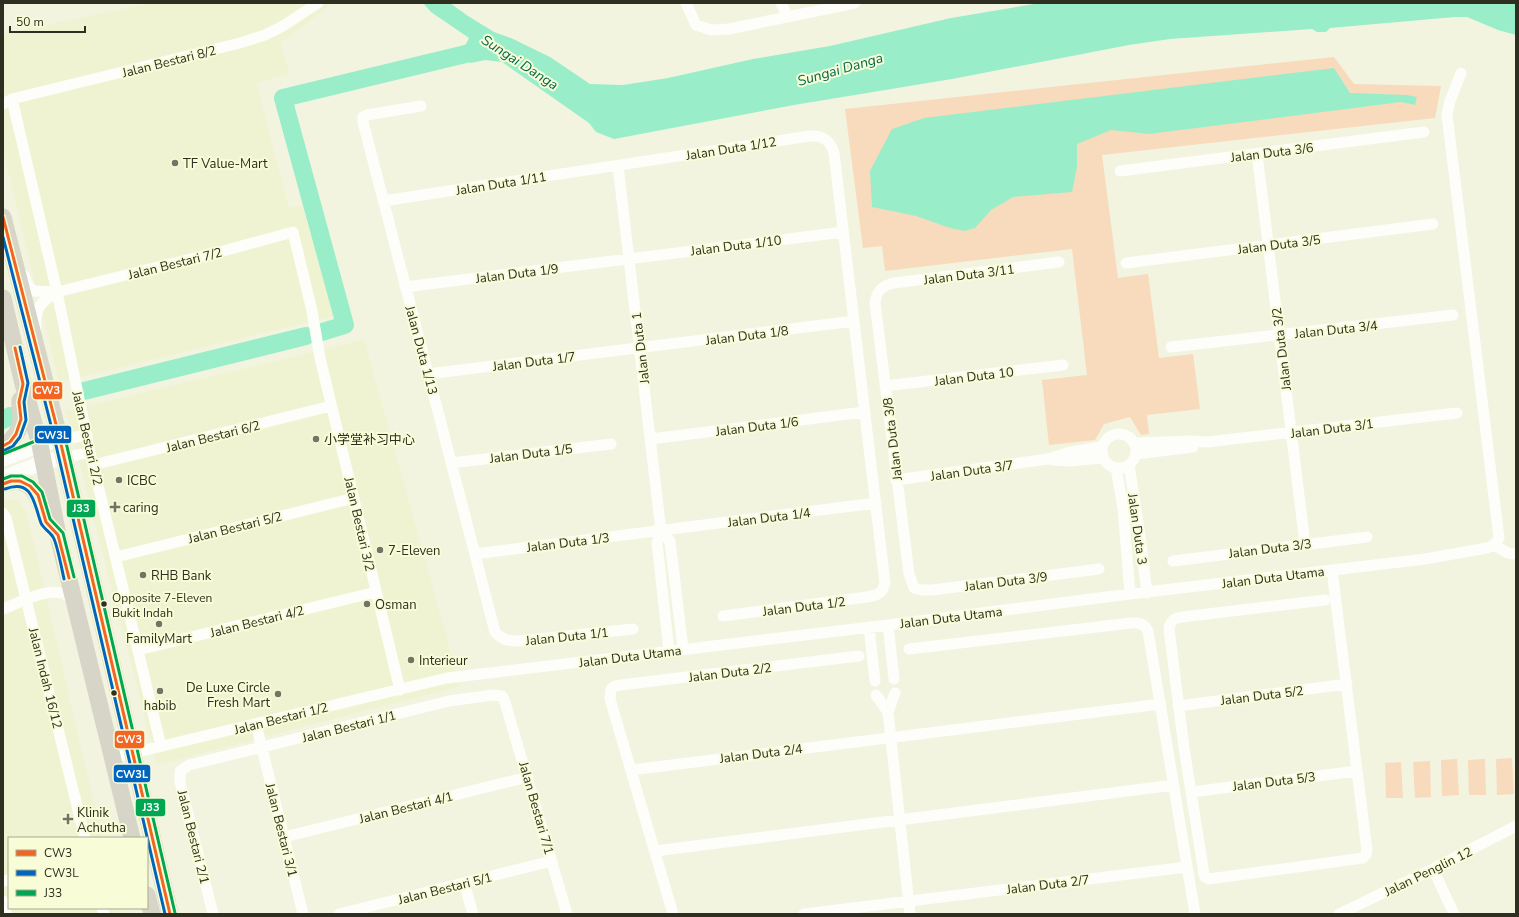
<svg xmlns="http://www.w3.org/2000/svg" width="1519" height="917" viewBox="0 0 1519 917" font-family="'Nunito Sans','Noto Sans SC',sans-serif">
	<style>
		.built { fill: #eff3d1 }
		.green { fill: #f8dabc }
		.water { fill: #99eec9 }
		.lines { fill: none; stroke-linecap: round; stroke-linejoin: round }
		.river { stroke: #99eec9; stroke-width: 18 }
		.street { stroke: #fdfdfa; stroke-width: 11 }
		.secondary { stroke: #fdfdfa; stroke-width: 15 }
		.primary { stroke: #d7d4c8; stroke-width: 17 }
		.bus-1-casing { stroke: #f8fcd7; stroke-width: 6 }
		.bus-2-casing { stroke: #f8fcd7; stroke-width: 6 }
		.bus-3-casing { stroke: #f8fcd7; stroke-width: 6 }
		.bus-1 { stroke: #f26522; stroke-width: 3 }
		.bus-2 { stroke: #0065bd; stroke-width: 3 }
		.bus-3 { stroke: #00a651; stroke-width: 3 }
		.poi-dot { fill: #737464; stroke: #f8fcd7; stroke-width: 1.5 }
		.bus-dot { fill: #2e2f21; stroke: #f8fcd7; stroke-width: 1.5 }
		.labels { text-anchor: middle; stroke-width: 4; stroke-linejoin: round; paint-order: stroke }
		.bus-label { font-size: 12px; fill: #2e2f21; stroke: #f8fcd7; text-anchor: start }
		.street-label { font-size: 13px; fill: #2e2f21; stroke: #f8fcd7 }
		.poi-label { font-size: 13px; fill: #2e2f21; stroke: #f8fcd7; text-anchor: start }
		.water-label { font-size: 14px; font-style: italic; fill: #00674c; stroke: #f8fcd7 }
		.line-badge { stroke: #f8fcd7; stroke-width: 1.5 }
		.badge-label { font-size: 11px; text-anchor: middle; font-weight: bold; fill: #fff }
	</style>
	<rect width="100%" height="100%" fill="#f2f4df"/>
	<path class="built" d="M 151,3 L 333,3 L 280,43 L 290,74 L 256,83 L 289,208 L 302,205 L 334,316 L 59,382 L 3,150 L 3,34 Z
		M 364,340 L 460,686 L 157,765 L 66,411 Z
		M 3,499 L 20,501 L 27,515 L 102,838 L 9,838 L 9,908 L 118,908 L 120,914 L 3,914 Z"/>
	<path class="green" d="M 1334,57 L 1354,84 L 1441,86 L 1435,118 L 1102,155 L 1118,278 L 1148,274 L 1159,358 L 1193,354 L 1200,409 L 1147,415 L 1149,434 L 1141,435 L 1130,417 L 1104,424 L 1095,440 L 1049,445 L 1042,380 L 1087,375 L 1072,249 L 885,271 L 882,246 L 863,248 L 845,109 Z
		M 1512,758 L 1514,794 L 1497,795 L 1496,759 Z
		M 1457,759 L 1459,795 L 1442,796 L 1441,760 Z
		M 1485,759 L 1486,795 L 1469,795 L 1468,760 Z
		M 1430,761 L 1431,797 L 1415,798 L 1413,762 Z
		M 1401,762 L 1403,798 L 1386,798 L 1385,763 Z"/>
	<path class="water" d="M 423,3 L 450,3 L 468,16 L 494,32 L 511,38 L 550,57 L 590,84 L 623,85 L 668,78 L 753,59 L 830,46 L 951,18 L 1040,3 L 1516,3 L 1516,35 L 1498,30 L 1467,17 L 1455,17 L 1330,28 L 1326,32 L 1317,32 L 1312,29 L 1170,39 L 1129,45 L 952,79 L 794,105 L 614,139 L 596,132 L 589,123 L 502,62 L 485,60 L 471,63 L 463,59 L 458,60 L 455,56 L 455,51 L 466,44 L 469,38 L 431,12 Z
		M 1334,68 L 1350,93 L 1407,95 L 1417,97 L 1415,105 L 1401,102 L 1149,134 L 1111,130 L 1077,144 L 1077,167 L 1072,192 L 1013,197 L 991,210 L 975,228 L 965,231 L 950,228 L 916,216 L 872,207 L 870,171 L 892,129 L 924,118 Z"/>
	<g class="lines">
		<path class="river" d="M 322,332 L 345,325 L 283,98 L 478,51
			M 84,391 L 306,336
			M 3,420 L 10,416"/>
		<path class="street" d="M 686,3 L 696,25 L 711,30 L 729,29 L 855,3
			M 781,3 L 787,16
			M 12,99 L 57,292 L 90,452 L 161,746
			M 3,104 L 12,99 L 240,43 L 265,35 L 283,26 L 318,3
			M 421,106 L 367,115 L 363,117 L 363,122 L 495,632 C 502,640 508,641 519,641 L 633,629
			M 1257,154 L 1305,544
			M 618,166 L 661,531 L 657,543 L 669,651
			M 1120,171 L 1424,132
			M 383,201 L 810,136 C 823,135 830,140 834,153 L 885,583 C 882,594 878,595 867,597 L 723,616
			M 1059,262 L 894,283 C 881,286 877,291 875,303 L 909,574 L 914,588 L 922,590 L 932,590 L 1099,569
			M 1126,263 L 1433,224
			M 24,275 L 29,287 L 34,291 L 57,292 L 223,251 L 293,232 L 312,311 L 320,358 L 400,690
			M 405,287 L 843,232
			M 36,328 C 35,308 40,302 57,292
			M 1171,347 L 1453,315
			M 428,374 L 854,321
			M 885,386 L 1063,365
			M1102 451a17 17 0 1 1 34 0a17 17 0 1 1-34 0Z
			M 651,439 L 864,412
			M 60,440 L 87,435
			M 1134,443 L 1191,441 L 1207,442 L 1457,413
			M 1136,454 L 1193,447
			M 64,458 L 90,452
			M 1053,460 L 1070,461 L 1103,458
			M 451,463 L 611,444
			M 93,465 L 331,406
			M 1129,465 L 1139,529 L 1147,593
			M 1116,468 L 1123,508 L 1130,594
			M 896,480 L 1048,459 L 1070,452 L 1102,447
			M 3,513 L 6,518 L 85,838
			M 661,531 L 670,541 L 683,649
			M 1494,545 C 1501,549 1507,555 1516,554
			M 475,554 L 876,503
			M 116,557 L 354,498
			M 1173,561 L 1367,537
			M 1325,600 L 1182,617 C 1174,618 1170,621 1169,629 L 1184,748 L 1204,874 L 1205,877 L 1209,879 L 1363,858 L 1366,855 L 1367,851 L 1332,570
			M 3,609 C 19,603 54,583 69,597 C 71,599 72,603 74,605
			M 888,625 L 894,679
			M 869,627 L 875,681
			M 909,649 L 1131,623 C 1140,622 1144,624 1148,631 L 1195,914
			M 138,650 L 376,592
			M 876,695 L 888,712 L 910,914
			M 1178,706 L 1347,684
			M 888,712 L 895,693
			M 256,724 L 303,914
			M 112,758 L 447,678 L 888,625 L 1130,594 L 1425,559 L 1487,548 L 1494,545 L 1499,538 L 1447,115 L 1450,101 L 1461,73
			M 631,770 L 1161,704
			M 1191,792 L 1357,771
			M 284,837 L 528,777
			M 655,851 L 1174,785
			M 1433,869 L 1454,914
			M 3,881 L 9,880
			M 464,883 L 473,914
			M 3,901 L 6,914
			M 102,908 L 104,914
			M 213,914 L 180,782 L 180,771 L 189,765 L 449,701 L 493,695 L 502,696 L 504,699 L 567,914
			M 339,914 L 552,861
			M 673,914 L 610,699 L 611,689 L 615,686 L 621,685 L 859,656
			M 804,914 L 1187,867
			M 1339,914 L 1433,869 L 1516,826"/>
		<path class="secondary" d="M 3,459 L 40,445 L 60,440
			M 3,478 L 44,462 L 64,458"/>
		<path class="primary" d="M 3,217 L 60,440 L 170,914
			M 3,298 L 23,384 L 40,445 L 58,535 L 132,838
			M 3,446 C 13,440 22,429 21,416 C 21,411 19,405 20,400
			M 3,484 C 33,474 38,496 46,519
			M 147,895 L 152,914"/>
		<defs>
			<path id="bus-1" d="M 3,217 L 60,440 L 170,914
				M 3,446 L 10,442 L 16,434 L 21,419 L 19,402 L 23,384 L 15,348
				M 3,484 L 11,481 L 20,481 L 30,486 L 38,495 L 46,522 L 58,535 L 69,578"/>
			<path id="bus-2" d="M 3,237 L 55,441 L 165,914
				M 5,450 L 13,446 L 20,437 L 26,420 L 24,402 L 28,383 L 20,347
				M 5,489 C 33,478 34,504 41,523 C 43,528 50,532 53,537 C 57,543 62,570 64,579"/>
			<path id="bus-3" d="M 3,454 L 38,440 L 59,435 L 62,435 L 65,438 L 175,913
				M 3,479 L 11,476 L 22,476 L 33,482 L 42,492 L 50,519 L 63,533 L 74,577"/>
		</defs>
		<use href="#bus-1" class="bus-1-casing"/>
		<use href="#bus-2" class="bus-2-casing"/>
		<use href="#bus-3" class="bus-3-casing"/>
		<use href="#bus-1" class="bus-1"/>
		<use href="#bus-2" class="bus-2"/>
		<use href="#bus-3" class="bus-3"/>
	</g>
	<g class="poi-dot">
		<circle cx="175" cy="163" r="4"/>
		<circle cx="316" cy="439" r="4"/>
		<circle cx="119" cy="480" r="4"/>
		<path d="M113 501h4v4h4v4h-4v4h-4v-4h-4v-4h4z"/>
		<circle cx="380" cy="550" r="4"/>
		<circle cx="143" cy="575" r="4"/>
		<circle cx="367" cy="604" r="4"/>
		<circle cx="159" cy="624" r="4"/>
		<circle cx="411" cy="660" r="4"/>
		<circle cx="160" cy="691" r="4"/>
		<circle cx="278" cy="694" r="4"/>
		<path d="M66 813h4v4h4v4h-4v4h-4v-4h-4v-4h4z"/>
	</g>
	<g class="bus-dot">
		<circle cx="104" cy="604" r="3.5"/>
		<circle cx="114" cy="693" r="3.5"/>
	</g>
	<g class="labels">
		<g class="bus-label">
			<text x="112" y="602">Opposite 7-Eleven<tspan x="112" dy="15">Bukit Indah</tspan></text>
		</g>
		<g class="street-label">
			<text transform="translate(169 61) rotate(-14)" y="5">Jalan Bestari 8/2</text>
			<text transform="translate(731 148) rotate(-9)" y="5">Jalan Duta 1/12</text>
			<text transform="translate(1272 152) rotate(-7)" y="5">Jalan Duta 3/6</text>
			<text transform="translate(501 183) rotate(-9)" y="5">Jalan Duta 1/11</text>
			<text transform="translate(1279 244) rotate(-7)" y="5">Jalan Duta 3/5</text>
			<text transform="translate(736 245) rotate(-7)" y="5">Jalan Duta 1/10</text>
			<text transform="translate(175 263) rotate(-14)" y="5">Jalan Bestari 7/2</text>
			<text transform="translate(517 273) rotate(-7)" y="5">Jalan Duta 1/9</text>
			<text transform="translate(969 274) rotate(-7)" y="5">Jalan Duta 3/11</text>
			<text transform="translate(1336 329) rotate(-6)" y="5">Jalan Duta 3/4</text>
			<text transform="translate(747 335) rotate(-7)" y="5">Jalan Duta 1/8</text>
			<text transform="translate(640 348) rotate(-97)" y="5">Jalan Duta 1</text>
			<text transform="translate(1281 349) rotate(-97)" y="5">Jalan Duta 3/2</text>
			<text transform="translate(422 350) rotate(75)" y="5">Jalan Duta 1/13</text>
			<text transform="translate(534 361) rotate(-7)" y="5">Jalan Duta 1/7</text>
			<text transform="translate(974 376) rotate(-7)" y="5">Jalan Duta 10</text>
			<text transform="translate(757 426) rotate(-7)" y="5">Jalan Duta 1/6</text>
			<text transform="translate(1332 428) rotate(-7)" y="5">Jalan Duta 3/1</text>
			<text transform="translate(213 436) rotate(-14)" y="5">Jalan Bestari 6/2</text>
			<text transform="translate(88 438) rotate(77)" y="5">Jalan Bestari 2/2</text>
			<text transform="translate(892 439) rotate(-97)" y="5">Jalan Duta 3/8</text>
			<text transform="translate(531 453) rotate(-7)" y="5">Jalan Duta 1/5</text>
			<text transform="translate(972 470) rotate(-8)" y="5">Jalan Duta 3/7</text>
			<text transform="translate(769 517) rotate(-7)" y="5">Jalan Duta 1/4</text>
			<text transform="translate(360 524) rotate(77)" y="5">Jalan Bestari 3/2</text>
			<text transform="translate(235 527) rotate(-14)" y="5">Jalan Bestari 5/2</text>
			<text transform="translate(1138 529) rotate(82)" y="5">Jalan Duta 3</text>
			<text transform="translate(568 542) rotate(-7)" y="5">Jalan Duta 1/3</text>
			<text transform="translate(1270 548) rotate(-7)" y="5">Jalan Duta 3/3</text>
			<text transform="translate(1273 577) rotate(-7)" y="5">Jalan Duta Utama</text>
			<text transform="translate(1006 581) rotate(-7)" y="5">Jalan Duta 3/9</text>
			<text transform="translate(804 606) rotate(-7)" y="5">Jalan Duta 1/2</text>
			<text transform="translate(951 617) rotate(-7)" y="5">Jalan Duta Utama</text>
			<text transform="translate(257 621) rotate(-14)" y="5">Jalan Bestari 4/2</text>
			<text transform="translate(567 636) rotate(-6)" y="5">Jalan Duta 1/1</text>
			<text transform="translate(630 656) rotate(-7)" y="5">Jalan Duta Utama</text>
			<text transform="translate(730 672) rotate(-7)" y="5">Jalan Duta 2/2</text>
			<text transform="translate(46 678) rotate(76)" y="5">Jalan Indah 16/12</text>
			<text transform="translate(1262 695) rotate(-7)" y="5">Jalan Duta 5/2</text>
			<text transform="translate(281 718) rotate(-14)" y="5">Jalan Bestari 1/2</text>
			<text transform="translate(349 726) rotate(-14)" y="5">Jalan Bestari 1/1</text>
			<text transform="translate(761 753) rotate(-7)" y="5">Jalan Duta 2/4</text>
			<text transform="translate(1274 781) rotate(-7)" y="5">Jalan Duta 5/3</text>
			<text transform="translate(406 807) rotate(-14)" y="5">Jalan Bestari 4/1</text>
			<text transform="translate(537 808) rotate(74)" y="5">Jalan Bestari 7/1</text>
			<text transform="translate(282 830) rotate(76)" y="5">Jalan Bestari 3/1</text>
			<text transform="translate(194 837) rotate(76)" y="5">Jalan Bestari 2/1</text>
			<text transform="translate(1428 871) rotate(-26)" y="5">Jalan Penglin 12</text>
			<text transform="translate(1048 884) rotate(-7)" y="5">Jalan Duta 2/7</text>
			<text transform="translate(445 888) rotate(-14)" y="5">Jalan Bestari 5/1</text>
		</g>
		<g class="poi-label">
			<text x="183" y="168">TF Value-Mart</text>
			<text x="324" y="444">小学堂补习中心</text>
			<text x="127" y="485">ICBC</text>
			<text x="123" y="512">caring</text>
			<text x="388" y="555">7-Eleven</text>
			<text x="151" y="580">RHB Bank</text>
			<text x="375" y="609">Osman</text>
			<text x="159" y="643" text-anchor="middle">FamilyMart</text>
			<text x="419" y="665">Interieur</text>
			<text x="270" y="692" text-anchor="end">De Luxe Circle<tspan x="270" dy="15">Fresh Mart</tspan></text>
			<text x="160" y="710" text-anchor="middle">habib</text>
			<text x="77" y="817">Klinik<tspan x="77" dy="15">Achutha</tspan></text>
		</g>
		<g class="water-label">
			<text transform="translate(520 62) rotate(33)" y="5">Sungai Danga</text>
			<text transform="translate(840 69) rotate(-16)" y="5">Sungai Danga</text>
		</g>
	</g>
	<g class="line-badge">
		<rect x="32" y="381" width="31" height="19" rx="4" fill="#f26522"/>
		<rect x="34" y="425" width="38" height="19" rx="4" fill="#0065bd"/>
		<rect x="66" y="499" width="30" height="19" rx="4" fill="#00a651"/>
		<rect x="114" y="730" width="31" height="19" rx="4" fill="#f26522"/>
		<rect x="113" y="764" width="38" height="19" rx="4" fill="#0065bd"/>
		<rect x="135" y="798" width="31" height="19" rx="4" fill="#00a651"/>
	</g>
	<g class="badge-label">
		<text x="47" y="394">CW3</text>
		<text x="53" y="439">CW3L</text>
		<text x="81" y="512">J33</text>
		<text x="129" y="743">CW3</text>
		<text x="132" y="778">CW3L</text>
		<text x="151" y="811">J33</text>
	</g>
	<rect width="1519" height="917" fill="none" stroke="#2e2f21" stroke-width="8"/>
	<rect x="8" y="837" width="140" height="72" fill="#f8fcd7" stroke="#a7aa8e"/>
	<rect x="16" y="850" width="20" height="6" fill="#f26522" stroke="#a7aa8e"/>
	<text x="44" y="857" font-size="12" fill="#2e2f21">CW3</text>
	<rect x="16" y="870" width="20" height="6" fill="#0065bd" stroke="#a7aa8e"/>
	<text x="44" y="877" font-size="12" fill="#2e2f21">CW3L</text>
	<rect x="16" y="890" width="20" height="6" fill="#00a651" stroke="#a7aa8e"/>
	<text x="44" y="897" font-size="12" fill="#2e2f21">J33</text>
	<path d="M10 26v6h75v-6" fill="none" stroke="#2e2f21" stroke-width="2"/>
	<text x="16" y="26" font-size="12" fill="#2e2f21" stroke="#f8fcd7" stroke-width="3" paint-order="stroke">50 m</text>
</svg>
